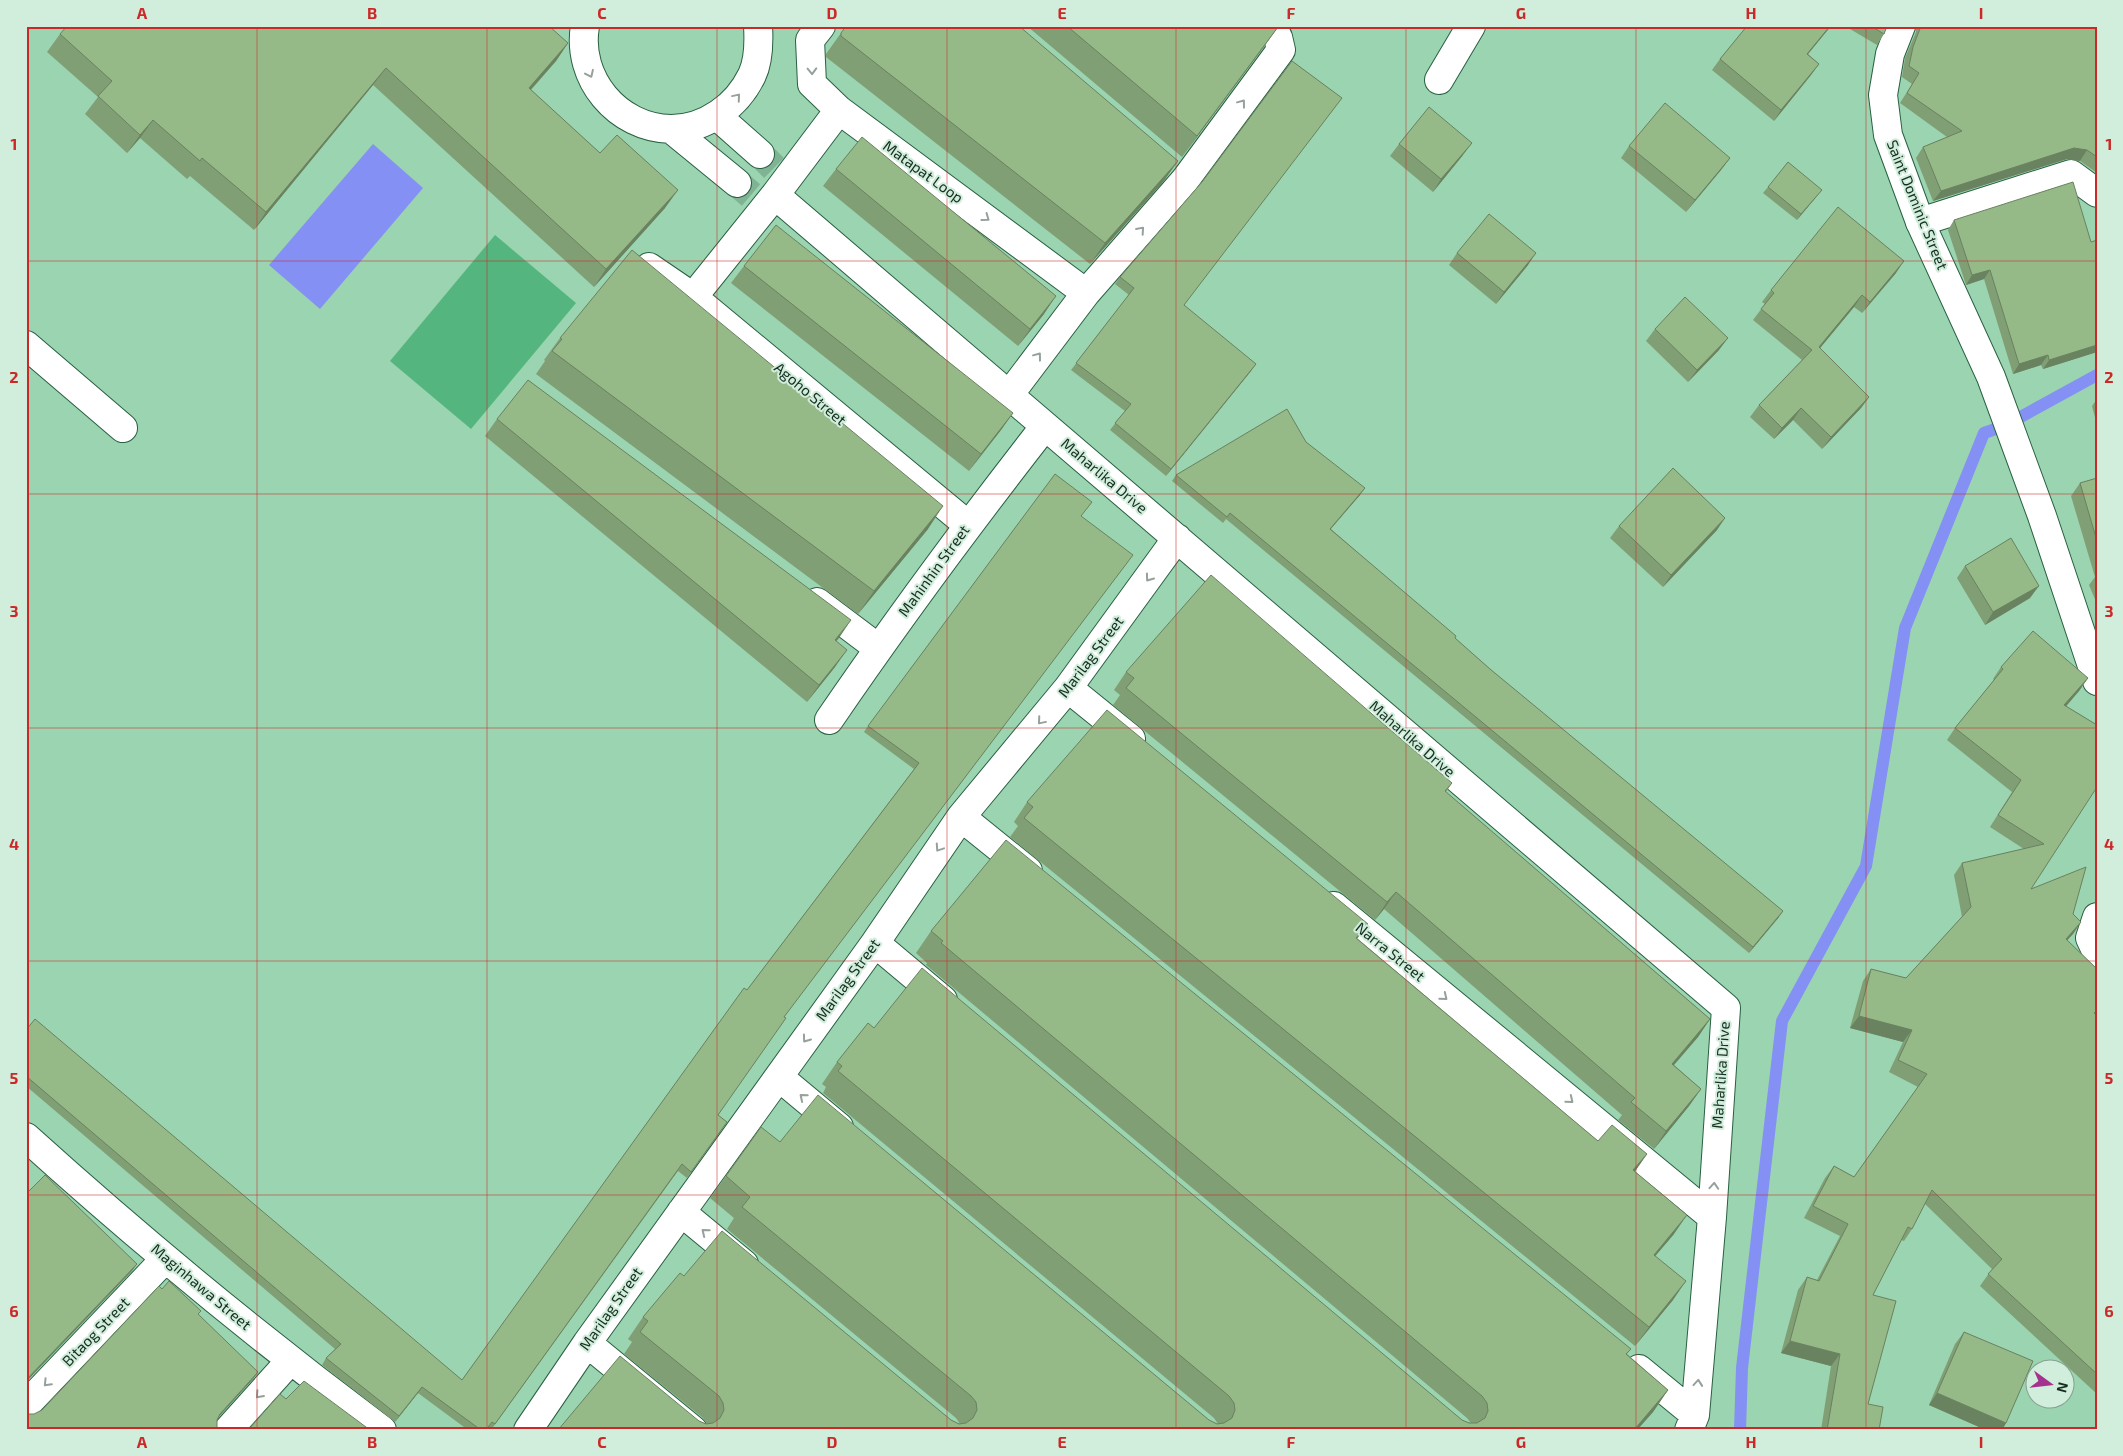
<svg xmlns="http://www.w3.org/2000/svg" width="2123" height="1456" viewBox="0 0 2123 1456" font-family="'Exo 2',sans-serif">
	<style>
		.green { fill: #55b57f }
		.water { fill: #8490f3 }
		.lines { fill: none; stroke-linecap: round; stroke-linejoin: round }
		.stream { stroke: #8490f3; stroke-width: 12 }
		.street-tunnel { stroke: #80b393; stroke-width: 28; stroke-dasharray: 28 14; stroke-linecap: butt }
		.street-casing { stroke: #286041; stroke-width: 30 }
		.secondary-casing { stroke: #286041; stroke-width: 30 }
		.street { stroke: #fff; stroke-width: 28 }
		.secondary { stroke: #fff; stroke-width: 28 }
		.wall { fill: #819f75 }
		.shaded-wall { fill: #69825f }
		.building { fill: #96b988; stroke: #69825f }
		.oneway { stroke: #96a19b }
		.grid { fill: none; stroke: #cc2828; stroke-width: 1; stroke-opacity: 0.55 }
		.labels { text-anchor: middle; stroke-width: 4; stroke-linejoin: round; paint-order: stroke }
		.street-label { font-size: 15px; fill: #162e20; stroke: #d1eddb }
		.neatline { fill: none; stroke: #cc2828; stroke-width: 2 }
		.grid-label { font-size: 16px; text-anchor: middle; font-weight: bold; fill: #cc2828 }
	</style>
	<rect width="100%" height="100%" fill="#9ad4b0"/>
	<path class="green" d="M 495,235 L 576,303 L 471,429 L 390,361 Z"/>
	<path class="water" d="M 373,144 L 423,188 L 320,309 L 269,265 Z"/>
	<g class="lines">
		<path class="stream" d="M 1740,1430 L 1742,1368 L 1782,1021 L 1866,866 L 1905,628 L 1984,433 L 2004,426 L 2097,375"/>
		<path class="street-tunnel" d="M 760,154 L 774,168
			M 737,183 L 751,195"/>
		<defs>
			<path id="street" d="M 585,26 C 576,78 617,128 671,129 C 706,129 737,106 752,75 C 759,60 759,42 758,26
				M 821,26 L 810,40 L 812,84 L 839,110 L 1086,293
				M 1439,80 L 1471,26
				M 717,116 L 760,154
				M 671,129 L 737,183
				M 775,195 L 1726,1008 L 1712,1217 L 1695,1415 L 1689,1430
				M 1920,222 L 2071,174 L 2097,193
				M 649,267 L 693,297 L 968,525
				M 693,297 L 775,195 L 839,110
				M 26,345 L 123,428
				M 1009,395 L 1086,293 L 1185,180 L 1281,50 L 1278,37 L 1264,26
				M 817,602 L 878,648
				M 1068,688 L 1131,739
				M 829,720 C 898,619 970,522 1045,426
				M 961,817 L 1028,871
				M 1334,906 L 1712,1217
				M 875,943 L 943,1000
				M 779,1077 L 839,1127
				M 26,1137 C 140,1240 259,1338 382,1430
				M 681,1212 L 744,1264
				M 587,1343 L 693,1430
				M 1639,1369 L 1695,1415
				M 26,1405 L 165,1259
				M 228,1430 L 290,1361
				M 528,1430 L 587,1343 L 875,943 L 961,817 L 1068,688 L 1177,538"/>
			<path id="secondary" d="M 1901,26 L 1890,54 L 1883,95 L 1888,135 L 1920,222 L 1991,377 L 2042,516 L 2097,681
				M 2097,917 L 2090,938 L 2097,953"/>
		</defs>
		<use href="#street" class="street-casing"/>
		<use href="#secondary" class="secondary-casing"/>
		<use href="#street" class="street"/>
		<use href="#secondary" class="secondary"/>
	</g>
	<path class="wall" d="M 1027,26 L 1277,26 L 1278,27 L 1182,157 Z
		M 1747,26 L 1831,26 L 1808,54 L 1819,64 L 1811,75 L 1774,121 L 1712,70 L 1720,59 Z
		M 1845,26 L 1887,26 L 1884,34 L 1877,45 Z
		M 1916,26 L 2097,26 L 2097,173 L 2080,161 L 2067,159 L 1933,201 L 1916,158 L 1923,147 L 1947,137 L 1900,103 L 1912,84 L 1902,77 L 1905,58 L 1916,32 Z
		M 841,33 L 1178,161 L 1163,182 L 1090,264 L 826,57 L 826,54 Z
		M 60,34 L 568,43 L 556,61 L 531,90 L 600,153 L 665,208 L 594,287 L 373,85 L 254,230 L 190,176 L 187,179 L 140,138 L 127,153 L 85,114 L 98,97 L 47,52 Z
		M 1399,144 L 1463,155 L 1433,192 L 1390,156 Z
		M 1629,146 L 1730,158 L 1721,170 L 1686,212 L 1621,158 Z
		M 836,169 L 1044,314 L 1018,346 L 823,186 Z
		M 1202,182 L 1184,305 L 1251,371 L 1166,476 L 1110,430 L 1125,411 L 1071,370 L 1129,295 L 1115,284 L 1120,277 Z
		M 1768,187 L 1817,196 L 1797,220 L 1763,193 Z
		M 1954,220 L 2091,242 L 2097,352 L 2043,369 L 2041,365 L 2013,374 L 1984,279 L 1966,285 L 1948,230 Z
		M 1457,253 L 1528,265 L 1496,304 L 1449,265 Z
		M 744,266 L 1013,413 L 1001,430 L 969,471 L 731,283 Z
		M 1896,273 L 1862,313 L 1854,307 L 1820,348 L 1869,397 L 1861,408 L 1822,449 L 1793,420 L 1774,439 L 1750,417 L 1759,405 L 1802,360 L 1753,320 L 1765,304 L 1762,302 L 1771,290 Z
		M 1655,329 L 1719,350 L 1688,382 L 1646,341 Z
		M 560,338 L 928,529 L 858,614 L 536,374 L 545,361 L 544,360 Z
		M 2097,399 L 2097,425 L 2092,406 Z
		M 497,419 L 836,641 L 835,667 L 807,702 L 485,436 Z
		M 1306,442 L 1360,495 L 1331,529 L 1490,669 L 1779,917 L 1749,953 L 1226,519 L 1223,523 L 1172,481 L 1176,475 Z
		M 2097,478 L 2097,604 L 2089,585 L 2095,577 L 2071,496 L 2080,483 Z
		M 1081,516 L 784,1017 L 718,1115 L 727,1122 L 687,1178 L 678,1171 L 491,1430 L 488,1428 L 487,1430 L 468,1430 L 418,1393 L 395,1422 L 322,1365 L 326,1358 L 335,1349 L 26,1086 L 26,1030 L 462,1380 L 747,990 L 914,769 L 864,732 L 868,726 Z
		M 1619,526 L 1717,530 L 1663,587 L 1610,538 Z
		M 1965,566 L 2030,598 L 1985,625 L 1957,578 Z
		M 2001,667 L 2088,678 L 2079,691 L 2066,706 L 2097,725 L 2031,889 L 2073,914 L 2081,922 L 2073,934 L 2067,940 L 2097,969 L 2097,1013 L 2096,1014 L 2097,1015 L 2097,1394 L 1980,1286 L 1992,1269 L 1925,1204 L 1912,1229 L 1904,1241 L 1901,1240 L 1873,1295 L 1868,1404 L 1879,1430 L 1821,1430 L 1831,1366 L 1781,1353 L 1798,1290 L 1807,1277 L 1817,1280 L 1840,1236 L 1804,1218 L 1825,1178 L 1834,1166 L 1854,1177 L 1918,1087 L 1889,1072 L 1903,1042 L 1850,1028 L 1863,981 L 1871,969 L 1906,978 L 1962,917 L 1954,875 L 1962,863 L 2024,849 L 1990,827 L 2012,792 L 1947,740 L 1955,728 L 1994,680 L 1993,679 Z
		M 1126,672 L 1452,783 L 1446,792 L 1710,1019 L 1698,1037 L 1674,1065 L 1701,1089 L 1689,1106 L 1654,1149 L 1618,1120 L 1622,1115 L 1384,909 L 1375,920 L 1113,705 L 1120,695 L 1114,690 Z
		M 1027,802 L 1358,939 L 1598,1141 L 1647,1154 L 1635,1171 L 1674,1234 L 1655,1256 L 1673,1300 L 1635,1346 L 1010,837 L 1018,826 L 1014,822 Z
		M 931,931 L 1631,1349 L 1627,1354 L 1668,1390 L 1653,1412 L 1637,1430 L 558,1430 L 699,1421 L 707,1424 L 703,1418 L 624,1354 L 632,1342 L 628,1339 L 643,1317 L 684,1276 L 951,1420 L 960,1424 L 956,1418 L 727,1229 L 734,1218 L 710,1198 L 726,1176 L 780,1142 L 1209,1420 L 1218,1424 L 1214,1418 L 823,1093 L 826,1087 L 822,1084 L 837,1062 L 874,1028 L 1462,1420 L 1471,1423 L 1467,1418 L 926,965 L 927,963 L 916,953 Z
		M 1964,1332 L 2006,1423 L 2002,1430 L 1986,1430 L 1929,1405 L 1955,1344 Z"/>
	<path class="shaded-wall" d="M 1830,26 L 1831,26 L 1799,65 L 1807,54 Z
		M 1278,27 L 1263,48 L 1182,157 L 1197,136 Z
		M 568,43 L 556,61 L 516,106 L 529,88 Z
		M 1819,64 L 1811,75 L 1774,121 L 1781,110 Z
		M 386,68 L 373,85 L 254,230 L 266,212 Z
		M 153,120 L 140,138 L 127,153 L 140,135 Z
		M 1472,143 L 1463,155 L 1433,192 L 1441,179 Z
		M 2074,148 L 2087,150 L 2080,161 L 2067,159 L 1933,201 L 1941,191 Z
		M 1730,158 L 1721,170 L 1686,212 L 1695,200 Z
		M 1178,161 L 1163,182 L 1090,264 L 1105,243 Z
		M 678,190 L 665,208 L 594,287 L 606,269 Z
		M 1822,190 L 1797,220 L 1801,214 Z
		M 1536,253 L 1528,265 L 1496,304 L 1504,292 Z
		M 1904,261 L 1896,273 L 1862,313 L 1870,302 Z
		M 1990,270 L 1984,279 L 1966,285 L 1972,275 Z
		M 1862,295 L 1854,307 L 1811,359 L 1819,347 Z
		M 1056,296 L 1044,314 L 1018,346 L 1030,329 Z
		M 1728,338 L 1719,350 L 1688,382 L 1697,370 Z
		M 2097,345 L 2097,352 L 2043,369 L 2049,360 Z
		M 2048,355 L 2041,365 L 2013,374 L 2019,364 Z
		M 1256,364 L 1251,371 L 1166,476 L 1171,469 Z
		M 1869,397 L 1861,408 L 1822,449 L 1831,437 Z
		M 1801,408 L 1793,420 L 1774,439 L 1782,428 Z
		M 1013,413 L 1001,430 L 969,471 L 981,454 Z
		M 1365,488 L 1360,495 L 1325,535 L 1330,529 Z
		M 943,506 L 928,529 L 858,614 L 874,591 Z
		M 1725,518 L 1717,530 L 1663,587 L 1671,575 Z
		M 2039,586 L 2030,598 L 1985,625 L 1993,612 Z
		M 851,620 L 839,638 L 823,657 L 835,640 Z
		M 847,650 L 835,667 L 807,702 L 819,685 Z
		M 2088,678 L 2079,691 L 2056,718 L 2064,705 Z
		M 1396,892 L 1384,909 L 1375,920 L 1387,902 Z
		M 1783,911 L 1779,917 L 1749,953 L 1753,947 Z
		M 2081,922 L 2073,934 L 2057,951 L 2066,939 Z
		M 1368,924 L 1354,943 L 1356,938 Z
		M 1859,1016 L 1912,1030 L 1903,1042 L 1850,1028 Z
		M 1710,1019 L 1698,1037 L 1660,1081 L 1672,1064 Z
		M 1701,1089 L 1689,1106 L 1654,1149 L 1666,1131 Z
		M 1647,1154 L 1634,1173 L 1633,1170 Z
		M 1687,1215 L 1674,1234 L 1640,1274 L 1654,1255 Z
		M 137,1264 L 132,1271 L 26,1382 L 26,1380 Z
		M 1686,1281 L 1673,1300 L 1635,1346 L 1649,1327 Z
		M 1790,1341 L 1840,1354 L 1831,1366 L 1781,1353 Z
		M 258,1372 L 254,1378 L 216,1420 L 220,1414 Z
		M 422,1387 L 418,1393 L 395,1422 L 399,1416 Z
		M 1668,1390 L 1653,1412 L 1637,1430 L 1634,1430 Z
		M 1937,1393 L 2006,1423 L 2002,1430 L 1986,1430 L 1929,1405 Z"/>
	<path class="building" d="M 67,26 L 549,26 L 568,43 L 529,88 L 600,153 L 617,135 L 678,190 L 606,269 L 386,68 L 266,212 L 202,158 L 200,161 L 153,120 L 140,135 L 98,96 L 112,81 L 60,34 Z
		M 846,26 L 1019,26 L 1178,161 L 1105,243 L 841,36 L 841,33 Z
		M 1067,26 L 1277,26 L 1278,27 L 1197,136 Z
		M 1747,26 L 1830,26 L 1807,54 L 1819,64 L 1781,110 L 1720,59 Z
		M 1871,26 L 1887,26 L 1884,34 Z
		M 1921,26 L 2097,26 L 2097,157 L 2087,150 L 2074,148 L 1941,191 L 1923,147 L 1962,131 L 1907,93 L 1919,73 L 1909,66 L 1913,47 Z
		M 1292,61 L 1342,98 L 1184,305 L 1256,364 L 1171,469 L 1115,423 L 1131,404 L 1076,363 L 1134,288 L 1120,277 L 1202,182 Z
		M 1665,103 L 1730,158 L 1695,200 L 1629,146 Z
		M 1429,107 L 1472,143 L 1441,179 L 1399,144 Z
		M 862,137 L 1056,296 L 1030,329 L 836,169 Z
		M 1788,162 L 1822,190 L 1801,214 L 1768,187 Z
		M 2073,182 L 2091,242 L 2097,240 L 2097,345 L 2049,360 L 2048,355 L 2019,364 L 1990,270 L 1972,275 L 1954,220 Z
		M 1838,207 L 1904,261 L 1870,302 L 1862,295 L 1819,347 L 1869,397 L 1831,437 L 1801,408 L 1782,428 L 1759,405 L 1812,350 L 1761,309 L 1774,293 L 1771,290 Z
		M 1489,214 L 1536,253 L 1504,292 L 1457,253 Z
		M 776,225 L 1013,413 L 981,454 L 744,266 Z
		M 632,250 L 943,506 L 874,591 L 552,351 L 562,339 L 560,338 Z
		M 1685,297 L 1728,338 L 1697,370 L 1655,329 Z
		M 528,380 L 851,620 L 835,640 L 847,650 L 819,685 L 497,419 Z
		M 1287,409 L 1306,442 L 1365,488 L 1330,529 L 1456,636 L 1455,638 L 1490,669 L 1783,911 L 1753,947 L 1230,513 L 1227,517 L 1176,475 Z
		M 1673,468 L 1725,518 L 1671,575 L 1619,526 Z
		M 1055,474 L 1092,502 L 1081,516 L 1133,555 L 784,1017 L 786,1018 L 718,1115 L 727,1122 L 691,1172 L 682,1164 L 495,1424 L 492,1422 L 486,1430 L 481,1430 L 422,1387 L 399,1416 L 326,1358 L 341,1344 L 26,1076 L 26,1030 L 35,1019 L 462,1380 L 744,988 L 747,990 L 919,763 L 868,726 Z
		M 2097,478 L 2097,541 L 2080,483 Z
		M 2011,538 L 2039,586 L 1993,612 L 1965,566 Z
		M 1211,575 L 1452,783 L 1445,791 L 1710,1019 L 1672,1064 L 1701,1089 L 1666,1131 L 1631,1102 L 1635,1098 L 1396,892 L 1387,902 L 1126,688 L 1134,678 L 1126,672 Z
		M 2033,631 L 2088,678 L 2064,705 L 2097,725 L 2097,787 L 2031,889 L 2086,867 L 2073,914 L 2081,922 L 2066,939 L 2097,969 L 2097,1010 L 2094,1013 L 2097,1015 L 2097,1374 L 1988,1274 L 2002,1259 L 1932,1190 L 1912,1229 L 1908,1227 L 1873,1295 L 1896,1301 L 1868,1404 L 1883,1407 L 1879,1430 L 1827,1430 L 1840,1354 L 1790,1341 L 1807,1277 L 1819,1281 L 1848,1224 L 1813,1206 L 1834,1166 L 1854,1177 L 1927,1074 L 1898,1060 L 1912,1030 L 1859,1016 L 1871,969 L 1906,978 L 1971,907 L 1962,863 L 2044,844 L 1998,815 L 2021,780 L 1955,728 L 2003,669 L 2001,667 Z
		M 1107,710 L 1368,924 L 1356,938 L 1598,1141 L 1612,1125 L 1647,1154 L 1633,1170 L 1687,1215 L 1654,1255 L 1686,1281 L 1649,1327 L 1024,818 L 1033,807 L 1027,802 Z
		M 1006,840 L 1631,1349 L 1626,1354 L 1668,1390 L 1634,1430 L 558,1430 L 620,1356 L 699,1421 L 706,1424 L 713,1423 L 720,1418 L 724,1410 L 723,1403 L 719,1396 L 640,1332 L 648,1321 L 643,1317 L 680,1273 L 684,1276 L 722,1231 L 951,1420 L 959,1424 L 966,1423 L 973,1418 L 977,1410 L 976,1402 L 971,1396 L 742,1207 L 750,1197 L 726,1176 L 761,1127 L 780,1142 L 818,1095 L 1209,1420 L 1217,1424 L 1224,1423 L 1232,1418 L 1235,1410 L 1234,1403 L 1229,1396 L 838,1071 L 842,1066 L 837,1062 L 868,1023 L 874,1028 L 922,968 L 1462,1420 L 1469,1423 L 1477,1423 L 1485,1418 L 1488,1411 L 1487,1403 L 1482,1396 L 941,943 L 943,941 L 931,931 Z
		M 45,1175 L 137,1264 L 26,1380 L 26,1194 Z
		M 169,1281 L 201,1311 L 198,1314 L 258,1372 L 220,1414 L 217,1420 L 217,1428 L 218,1430 L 26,1430 L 26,1414 L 34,1414 L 42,1410 L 159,1286 L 162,1289 Z
		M 1964,1332 L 2033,1361 L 2006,1423 L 1937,1393 Z
		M 304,1381 L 370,1430 L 248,1430 L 280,1394 L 286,1399 Z"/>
	<defs><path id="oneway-chevron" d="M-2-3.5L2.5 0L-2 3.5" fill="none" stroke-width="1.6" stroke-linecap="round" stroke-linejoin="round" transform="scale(1.25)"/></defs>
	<g class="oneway">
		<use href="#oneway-chevron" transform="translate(812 71) rotate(88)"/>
		<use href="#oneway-chevron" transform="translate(590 74) rotate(65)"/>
		<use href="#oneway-chevron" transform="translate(737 97) rotate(-50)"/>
		<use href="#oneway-chevron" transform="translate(1242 103) rotate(-53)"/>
		<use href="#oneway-chevron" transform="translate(986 218) rotate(36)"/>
		<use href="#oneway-chevron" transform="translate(1141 230) rotate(-49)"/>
		<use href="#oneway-chevron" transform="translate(1038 356) rotate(-53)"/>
		<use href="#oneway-chevron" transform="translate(1149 578) rotate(126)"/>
		<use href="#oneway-chevron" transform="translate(1041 721) rotate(130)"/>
		<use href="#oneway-chevron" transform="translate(939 848) rotate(124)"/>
		<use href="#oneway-chevron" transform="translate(1444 997) rotate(39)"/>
		<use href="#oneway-chevron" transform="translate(806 1039) rotate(126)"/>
		<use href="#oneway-chevron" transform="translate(803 1097) rotate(-140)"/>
		<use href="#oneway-chevron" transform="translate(1570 1100) rotate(39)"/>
		<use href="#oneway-chevron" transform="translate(1714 1186) rotate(-86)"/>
		<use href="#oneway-chevron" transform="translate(705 1232) rotate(-141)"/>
		<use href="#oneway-chevron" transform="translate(47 1383) rotate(134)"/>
		<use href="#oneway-chevron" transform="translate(1698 1383) rotate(-85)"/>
		<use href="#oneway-chevron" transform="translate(259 1395) rotate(132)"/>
	</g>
	<path class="grid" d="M 257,26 L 257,1430M 487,26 L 487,1430M 717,26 L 717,1430M 947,26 L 947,1430M 1176,26 L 1176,1430M 1406,26 L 1406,1430M 1636,26 L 1636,1430M 1866,26 L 1866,1430M 26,261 L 2097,261M 26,494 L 2097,494M 26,728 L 2097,728M 26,961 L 2097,961M 26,1195 L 2097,1195"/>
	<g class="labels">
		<g class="street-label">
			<text transform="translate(923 172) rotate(36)" y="5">Matapat Loop</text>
			<text transform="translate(1917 205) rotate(68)" y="5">Saint Dominic Street</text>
			<text transform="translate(810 394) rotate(40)" y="5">Agoho Street</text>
			<text transform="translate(1104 476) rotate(40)" y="5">Maharlika Drive</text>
			<text transform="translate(934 571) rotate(-54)" y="5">Mahinhin Street</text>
			<text transform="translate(1091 657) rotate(-53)" y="5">Marilag Street</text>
			<text transform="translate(1412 739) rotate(41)" y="5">Maharlika Drive</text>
			<text transform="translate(1390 952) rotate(39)" y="5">Narra Street</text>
			<text transform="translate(848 980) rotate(-54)" y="5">Marilag Street</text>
			<text transform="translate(1721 1075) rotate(-86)" y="5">Maharlika Drive</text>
			<text transform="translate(201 1287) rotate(40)" y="5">Maginhawa Street</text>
			<text transform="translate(611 1309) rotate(-55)" y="5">Marilag Street</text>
			<text transform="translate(96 1332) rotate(-46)" y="5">Bitaog Street</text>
		</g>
	</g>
	<rect width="2123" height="1456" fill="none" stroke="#d1eddb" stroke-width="55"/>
	<g transform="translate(2050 1384) rotate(105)"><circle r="24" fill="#d1eddb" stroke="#86a190"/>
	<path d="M0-4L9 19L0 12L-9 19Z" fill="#a4328e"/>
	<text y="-8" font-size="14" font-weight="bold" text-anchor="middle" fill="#162e20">N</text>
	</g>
	<rect x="28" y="28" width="2068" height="1400" class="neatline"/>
	<g class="grid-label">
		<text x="142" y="19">A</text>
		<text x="372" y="19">B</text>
		<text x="602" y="19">C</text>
		<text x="832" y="19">D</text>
		<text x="1062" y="19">E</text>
		<text x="1291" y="19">F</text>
		<text x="1521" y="19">G</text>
		<text x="1751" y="19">H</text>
		<text x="1981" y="19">I</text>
		<text x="14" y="150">1</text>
		<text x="2109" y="150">1</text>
		<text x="14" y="383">2</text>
		<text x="2109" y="383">2</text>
		<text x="14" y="617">3</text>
		<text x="2109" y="617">3</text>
		<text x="14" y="850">4</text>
		<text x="2109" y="850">4</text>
		<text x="14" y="1084">5</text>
		<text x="2109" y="1084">5</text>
		<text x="14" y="1317">6</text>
		<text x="2109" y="1317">6</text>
		<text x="142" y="1448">A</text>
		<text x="372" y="1448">B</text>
		<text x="602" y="1448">C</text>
		<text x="832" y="1448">D</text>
		<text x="1062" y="1448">E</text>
		<text x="1291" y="1448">F</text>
		<text x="1521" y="1448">G</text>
		<text x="1751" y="1448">H</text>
		<text x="1981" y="1448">I</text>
	</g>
</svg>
